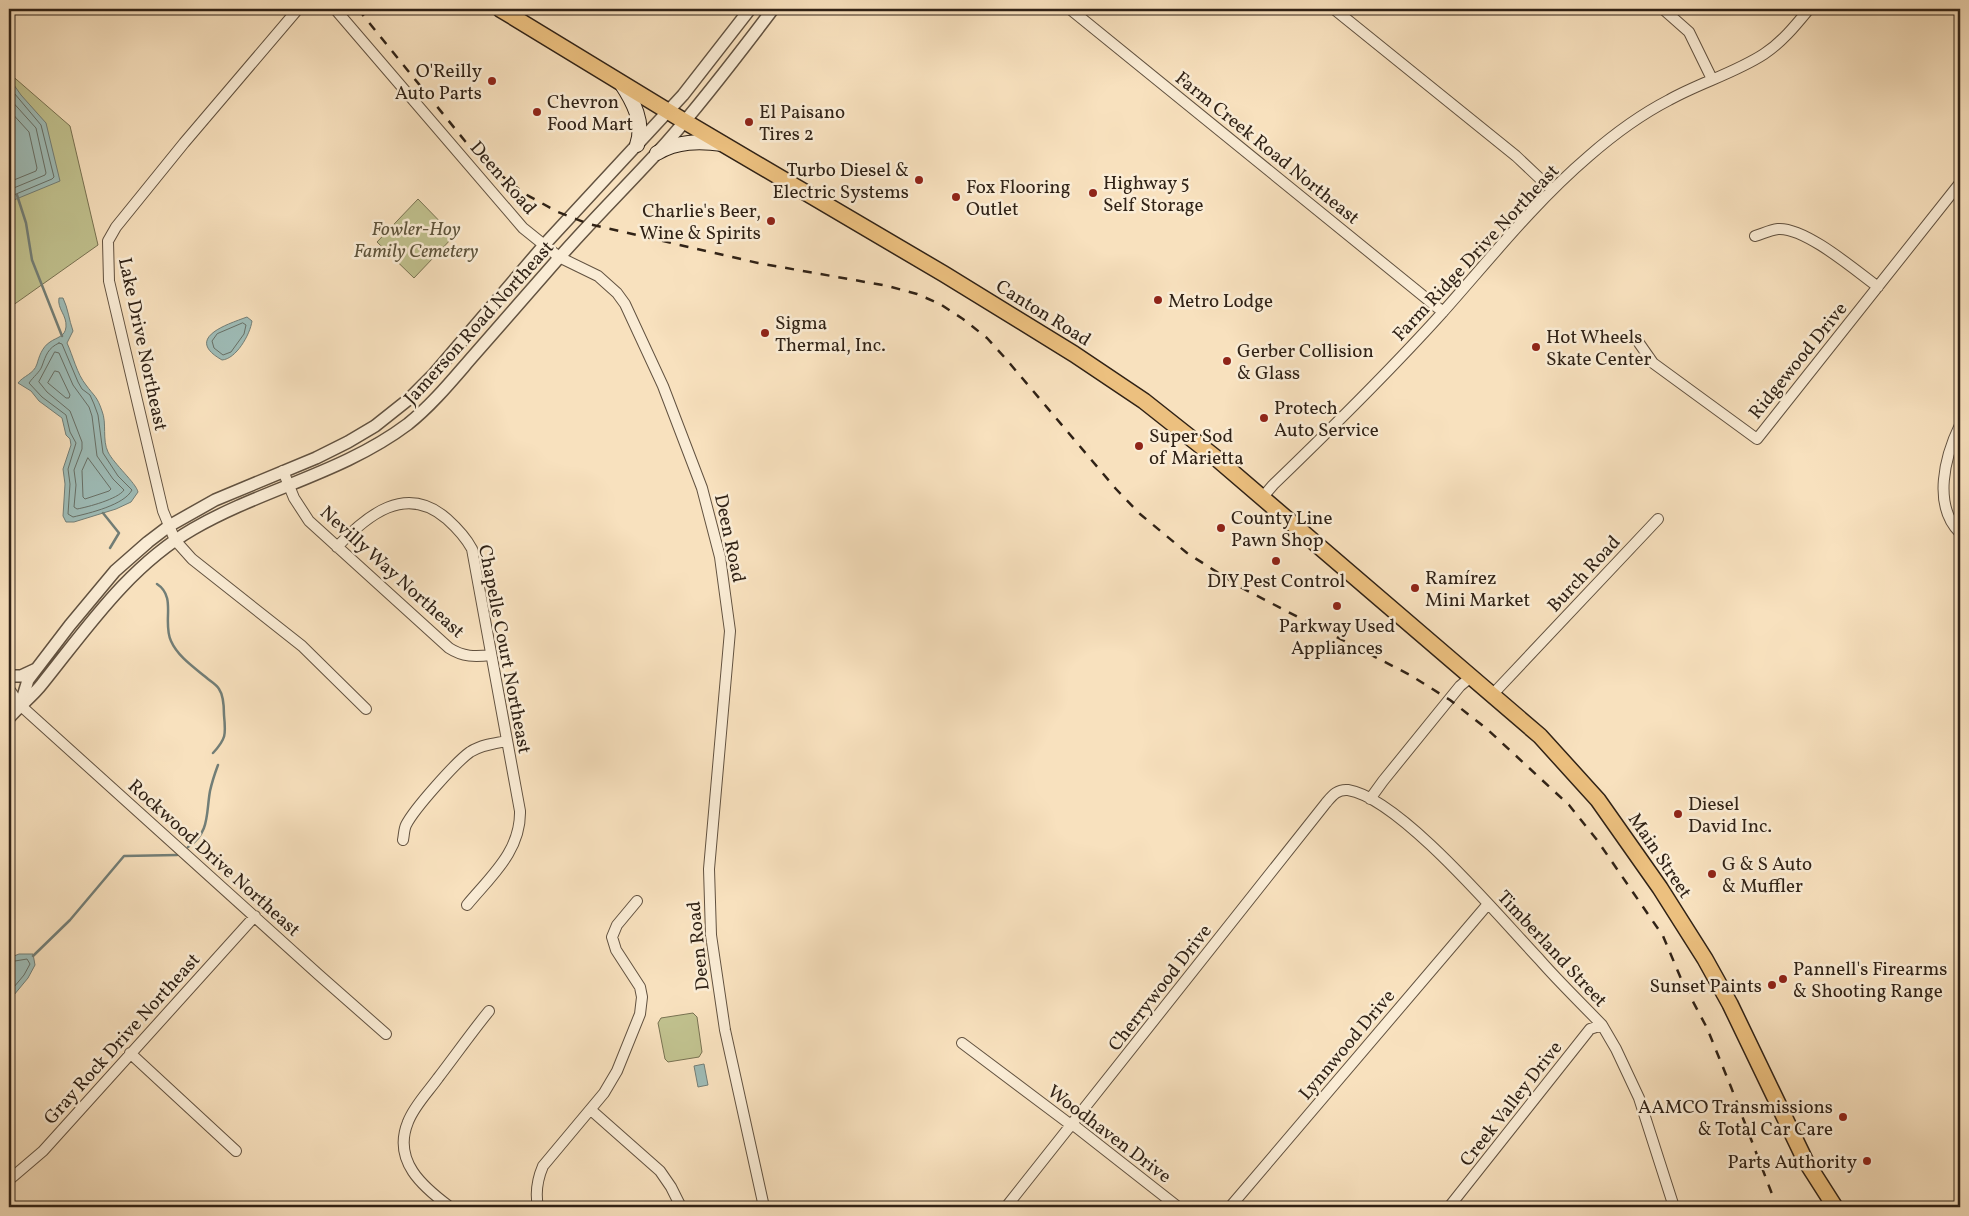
<svg xmlns="http://www.w3.org/2000/svg" width="1969" height="1216" viewBox="0 0 1969 1216" font-family="Vollkorn,serif">
	<style>
		.green { fill: #c1c28f; stroke: #787252 }
		.water { fill: #9ebcb7; stroke: #727e77 }
		.lines { fill: none; stroke-linecap: round; stroke-linejoin: round }
		.shore { stroke: #676f66; stroke-width: 1 }
		.stream { stroke: #727e77; stroke-width: 2.5 }
		.minor-casing { stroke: #625240; stroke-width: 12 }
		.tertiary-casing { stroke: #625240; stroke-width: 14 }
		.secondary-casing { stroke: #302216; stroke-width: 16 }
		.primary-casing { stroke: #302216; stroke-width: 18 }
		.minor { stroke: #faecd5; stroke-width: 10 }
		.tertiary { stroke: #faecd5; stroke-width: 11 }
		.secondary { stroke: #faecd5; stroke-width: 14 }
		.primary { stroke: #ecc07f; stroke-width: 15 }
		.rail { stroke: #302216; stroke-width: 2.5; stroke-dasharray: 9 9; stroke-linecap: butt }
		.poi-dot { fill: #8f2418; stroke: #faecd5; stroke-width: 2 }
		.labels { text-anchor: middle; stroke-width: 5; stroke-linejoin: round; paint-order: stroke }
		.poi-label { font-size: 19px; fill: #302216; stroke: #faecd5; text-anchor: start }
		.street-label { font-size: 19px; fill: #302216; stroke: #faecd5 }
		.park-label { font-size: 19px; font-style: italic; fill: #5c523a; stroke: #faecd5 }
	</style>
	<rect width="100%" height="100%" fill="#f8e1be"/>
	<filter id="stains"><feTurbulence type="fractalNoise" baseFrequency=".004" numOctaves="4"/><feColorMatrix values="0 0 0 0 .2 0 0 0 0 .09 0 0 0 0 .02 0 0 0 .5 -.17"/></filter>
	<radialGradient id="worn" r=".72"><stop offset=".6" stop-color="#630" stop-opacity="0"/><stop offset="1" stop-color="#630" stop-opacity=".3"/></radialGradient>
	<path class="green" d="M 9,73 L 70,126 L 98,245 L 9,308 Z
		M 418,199 L 454,236 L 414,278 L 377,242 Z
		M 693,1013 L 697,1017 L 702,1052 L 699,1057 L 668,1062 L 665,1059 L 658,1023 L 661,1018 Z"/>
	<path class="water" d="M 9,78 L 21,95 L 46,123 L 60,181 L 9,202 Z
		M 59,298 L 63,298 C 68,308 69,320 73,331 L 67,343 C 73,356 77,374 86,385 C 94,396 97,396 102,411 C 107,423 102,440 108,452 C 114,464 136,483 138,492 L 131,502 L 116,509 L 74,522 L 66,522 L 63,516 L 65,484 L 63,469 L 71,445 L 70,439 L 66,435 L 62,418 L 39,401 L 31,391 L 18,383 C 23,376 34,374 37,364 C 39,357 42,347 50,342 C 57,337 65,337 66,327 C 67,315 57,309 59,298 Z
		M 247,317 L 252,321 C 250,335 236,359 222,360 C 183,338 228,324 247,317 Z
		M 19,954 L 33,954 L 35,965 L 28,978 L 9,1001 L 9,958 Z
		M 704,1064 L 708,1085 L 698,1087 L 694,1066 Z"/>
	<g class="lines">
		<path class="shore" d="M 9,87 L 41,125 L 54,177 L 52,179 L 9,197
			M 9,98 L 36,128 L 46,173 L 45,175 L 9,190
			M 9,110 L 29,132 L 37,168 L 36,171 L 9,182
			M 243,323 L 246,325 L 244,334 L 231,352 L 223,355 L 214,348 L 212,341 L 217,334 Z
			M 59,343 L 62,344 L 78,382 L 82,389 L 90,395 L 94,404 L 98,415 L 103,453 L 118,476 L 132,490 C 124,505 90,513 73,517 L 68,514 L 70,484 L 68,469 L 76,443 L 70,432 L 66,415 L 42,397 L 29,383 C 33,377 40,372 42,366 C 46,355 48,348 59,343 Z
			M 55,352 L 59,353 L 73,385 L 89,407 L 92,416 L 97,456 L 113,479 L 124,490 C 118,499 88,507 77,509 L 74,507 L 76,485 L 74,470 L 82,449 L 82,442 L 70,411 L 47,392 L 39,382 Z
			M 55,371 L 59,372 L 70,395 L 69,398 L 66,398 L 48,383 Z
			M 88,458 L 111,489 L 109,491 L 85,499 L 83,497 L 82,471 Z
			M 9,962 L 27,959 L 30,964 L 24,975 L 9,993"/>
		<path class="stream" d="M 17,195 L 26,223 L 32,260 L 62,336
			M 103,513 L 119,533 L 110,548
			M 157,584 C 177,597 162,622 171,641 C 178,657 195,668 208,679 C 212,682 217,685 219,689 C 224,696 224,707 224,715 C 226,735 226,739 213,753
			M 188,847 C 210,833 206,813 210,791 C 212,782 215,773 218,765
			M 33,956 L 70,920 L 124,856 L 177,855"/>
		<defs>
			<path id="minor" d="M 298,9 L 184,143 L 116,227 L 108,241 L 109,281 L 163,511 L 175,540 L 192,559 L 302,646 L 366,709
				M 335,9 L 523,228 L 559,257 L 598,276 L 617,293 L 625,304 L 663,386 L 702,488 L 720,557 L 730,631 L 709,869 L 711,935 L 725,1030 L 764,1207
				M 1070,9 L 1443,312
				M 1334,9 L 1516,156 L 1552,190
				M 1663,9 L 1689,32 L 1712,79
				M 1755,236 C 1762,234 1770,230 1778,229 C 1805,227 1855,270 1878,287
				M 1639,343 L 1653,363 L 1757,439 L 1960,183
				M 1960,425 C 1945,456 1932,505 1960,533
				M 283,471 L 294,498 L 309,521 L 449,648 C 463,657 475,657 491,655
				M 1262,498 L 1273,485 C 1331,429 1388,373 1442,313 C 1490,259 1534,203 1589,156 C 1613,135 1640,115 1669,100 C 1699,83 1735,73 1764,54 C 1782,42 1795,26 1809,9
				M 337,547 C 367,515 406,483 447,519 C 457,528 465,536 472,549 L 520,811 C 521,851 491,876 467,905
				M 9,689 L 20,705 L 319,975 L 386,1034
				M 1492,695 L 1658,519
				M 1370,799 L 1383,781 L 1460,686 L 1471,677
				M 403,840 C 404,835 404,829 406,825 C 414,809 456,762 470,752 C 481,745 495,743 507,741
				M 962,1043 L 1071,1125 L 1076,1127 L 1178,1207
				M 130,1053 L 236,1151
				M 591,1110 L 660,1171 L 671,1187 L 681,1207
				M 9,1180 L 43,1151 L 255,916
				M 450,1207 C 423,1187 392,1161 408,1122 C 414,1106 428,1092 438,1078 C 455,1056 471,1033 489,1011
				M 538,1207 C 535,1192 537,1180 543,1166 L 604,1093 L 617,1071 L 640,1014 L 642,997 L 640,987 L 616,950 L 612,937 L 617,925 L 637,901
				M 1006,1207 L 1326,803 C 1332,796 1337,789 1348,790 C 1400,798 1501,919 1539,959 C 1559,982 1581,1003 1602,1025 L 1616,1049 L 1639,1098 L 1674,1207
				M 1230,1207 L 1488,904
				M 1449,1207 L 1590,1029 L 1602,1025"/>
			<path id="tertiary" d="M 9,676 L 21,676 L 36,669
				M 21,703 L 28,680 L 70,625 L 115,571 L 148,542 L 169,526 L 215,500 L 316,458 L 348,442 L 375,426 L 409,399 L 433,375 L 545,244 L 683,95 L 750,9
				M 9,718 C 19,706 32,697 42,684 C 87,628 129,566 193,529 C 262,489 343,473 408,424 C 433,404 453,379 474,355 C 502,323 530,291 558,259 C 593,219 631,182 667,142 C 704,100 739,54 773,9"/>
			<path id="secondary" d="M 621,83 C 633,101 645,123 637,145
				M 657,153 C 677,141 699,141 723,144"/>
			<path id="primary" d="M 500,9 L 684,121 L 944,274 L 1074,354 L 1144,401 L 1216,458 L 1540,736 L 1598,800 L 1660,888 L 1705,959 L 1730,1004 L 1805,1160 L 1835,1207"/>
		</defs>
		<use href="#minor" class="minor-casing"/>
		<use href="#tertiary" class="tertiary-casing"/>
		<use href="#secondary" class="secondary-casing"/>
		<use href="#primary" class="primary-casing"/>
		<use href="#minor" class="minor"/>
		<use href="#tertiary" class="tertiary"/>
		<use href="#secondary" class="secondary"/>
		<use href="#primary" class="primary"/>
		<path class="rail" d="M 358,9 L 465,141 L 488,165 L 525,194 L 558,212 L 589,224 L 758,263 L 888,286 L 917,294 L 940,304 L 963,319 L 987,338 L 1006,359 L 1116,489 L 1140,514 L 1187,553 L 1242,588 L 1410,675 L 1450,700 L 1487,729 L 1569,805 L 1597,840 L 1663,936 L 1682,981 L 1707,1028 L 1731,1087 L 1777,1207"/>
	</g>
	<g class="poi-dot">
		<circle cx="492" cy="81" r="5"/>
		<circle cx="537" cy="112" r="5"/>
		<circle cx="749" cy="122" r="5"/>
		<circle cx="919" cy="180" r="5"/>
		<circle cx="1093" cy="193" r="5"/>
		<circle cx="956" cy="197" r="5"/>
		<circle cx="771" cy="221" r="5"/>
		<circle cx="1158" cy="300" r="5"/>
		<circle cx="765" cy="333" r="5"/>
		<circle cx="1536" cy="347" r="5"/>
		<circle cx="1227" cy="361" r="5"/>
		<circle cx="1264" cy="418" r="5"/>
		<circle cx="1139" cy="446" r="5"/>
		<circle cx="1221" cy="528" r="5"/>
		<circle cx="1276" cy="561" r="5"/>
		<circle cx="1415" cy="588" r="5"/>
		<circle cx="1337" cy="606" r="5"/>
		<circle cx="1678" cy="814" r="5"/>
		<circle cx="1712" cy="874" r="5"/>
		<circle cx="1783" cy="979" r="5"/>
		<circle cx="1772" cy="985" r="5"/>
		<circle cx="1843" cy="1117" r="5"/>
		<circle cx="1867" cy="1161" r="5"/>
	</g>
	<g class="labels">
		<g class="poi-label">
			<text x="482" y="77" text-anchor="end">O'Reilly<tspan x="482" dy="22">Auto Parts</tspan></text>
			<text x="547" y="108">Chevron<tspan x="547" dy="22">Food Mart</tspan></text>
			<text x="759" y="118">El Paisano<tspan x="759" dy="22">Tires 2</tspan></text>
			<text x="909" y="176" text-anchor="end">Turbo Diesel &amp;<tspan x="909" dy="22">Electric Systems</tspan></text>
			<text x="1103" y="189">Highway 5<tspan x="1103" dy="22">Self Storage</tspan></text>
			<text x="966" y="193">Fox Flooring<tspan x="966" dy="22">Outlet</tspan></text>
			<text x="761" y="217" text-anchor="end">Charlie's Beer,<tspan x="761" dy="22">Wine &amp; Spirits</tspan></text>
			<text x="1168" y="307">Metro Lodge</text>
			<text x="775" y="329">Sigma<tspan x="775" dy="22">Thermal, Inc.</tspan></text>
			<text x="1546" y="343">Hot Wheels<tspan x="1546" dy="22">Skate Center</tspan></text>
			<text x="1237" y="357">Gerber Collision<tspan x="1237" dy="22">&amp; Glass</tspan></text>
			<text x="1274" y="414">Protech<tspan x="1274" dy="22">Auto Service</tspan></text>
			<text x="1149" y="442">Super Sod<tspan x="1149" dy="22">of Marietta</tspan></text>
			<text x="1231" y="524">County Line<tspan x="1231" dy="22">Pawn Shop</tspan></text>
			<text x="1425" y="584">Ramírez<tspan x="1425" dy="22">Mini Market</tspan></text>
			<text x="1276" y="587" text-anchor="middle">DIY Pest Control</text>
			<text x="1337" y="632" text-anchor="middle">Parkway Used<tspan x="1337" dy="22">Appliances</tspan></text>
			<text x="1688" y="810">Diesel<tspan x="1688" dy="22">David Inc.</tspan></text>
			<text x="1722" y="870">G &amp; S Auto<tspan x="1722" dy="22">&amp; Muffler</tspan></text>
			<text x="1793" y="975">Pannell's Firearms<tspan x="1793" dy="22">&amp; Shooting Range</tspan></text>
			<text x="1762" y="992" text-anchor="end">Sunset Paints</text>
			<text x="1833" y="1113" text-anchor="end">AAMCO Transmissions<tspan x="1833" dy="22">&amp; Total Car Care</tspan></text>
			<text x="1857" y="1168" text-anchor="end">Parts Authority</text>
		</g>
		<g class="street-label">
			<text transform="translate(1268 147) rotate(39)" y="7">Farm Creek Road Northeast</text>
			<text transform="translate(504 177) rotate(49)" y="7">Deen Road</text>
			<text transform="translate(1475 252) rotate(-47)" y="7">Farm Ridge Drive Northeast</text>
			<text transform="translate(1044 312) rotate(32)" y="7">Canton Road</text>
			<text transform="translate(478 322) rotate(-48)" y="7">Jamerson Road Northeast</text>
			<text transform="translate(144 344) rotate(78)" y="7">Lake Drive Northeast</text>
			<text transform="translate(1797 360) rotate(-51)" y="7">Ridgewood Drive</text>
			<text transform="translate(731 538) rotate(78)" y="7">Deen Road</text>
			<text transform="translate(393 571) rotate(42)" y="7">Nevilly Way Northeast</text>
			<text transform="translate(1583 573) rotate(-47)" y="7">Burch Road</text>
			<text transform="translate(506 649) rotate(79)" y="7">Chapelle Court Northeast</text>
			<text transform="translate(1661 855) rotate(56)" y="7">Main Street</text>
			<text transform="translate(215 857) rotate(42)" y="7">Rockwood Drive Northeast</text>
			<text transform="translate(697 946) rotate(-96)" y="7">Deen Road</text>
			<text transform="translate(1553 948) rotate(47)" y="7">Timberland Street</text>
			<text transform="translate(1159 987) rotate(-52)" y="7">Cherrywood Drive</text>
			<text transform="translate(121 1038) rotate(-48)" y="7">Gray Rock Drive Northeast</text>
			<text transform="translate(1346 1044) rotate(-50)" y="7">Lynnwood Drive</text>
			<text transform="translate(1510 1103) rotate(-52)" y="7">Creek Valley Drive</text>
			<text transform="translate(1110 1133) rotate(37)" y="7">Woodhaven Drive</text>
		</g>
		<g class="park-label">
			<text x="416" y="235">Fowler-Hoy<tspan x="416" dy="22">Family Cemetery</tspan></text>
		</g>
	</g>
	<rect width="1969" height="1216" fill="none" stroke="#f8e1be" stroke-width="30"/>
	<rect x="10" y="10" width="1949" height="1196" fill="none" stroke="#302216" stroke-width="2.5"/>
	<rect x="15" y="15" width="1939" height="1186" fill="none" stroke="#302216"/>
	<rect width="100%" height="100%" filter="url(#stains)"/>
	<rect width="100%" height="100%" fill="url(#worn)"/>
</svg>
